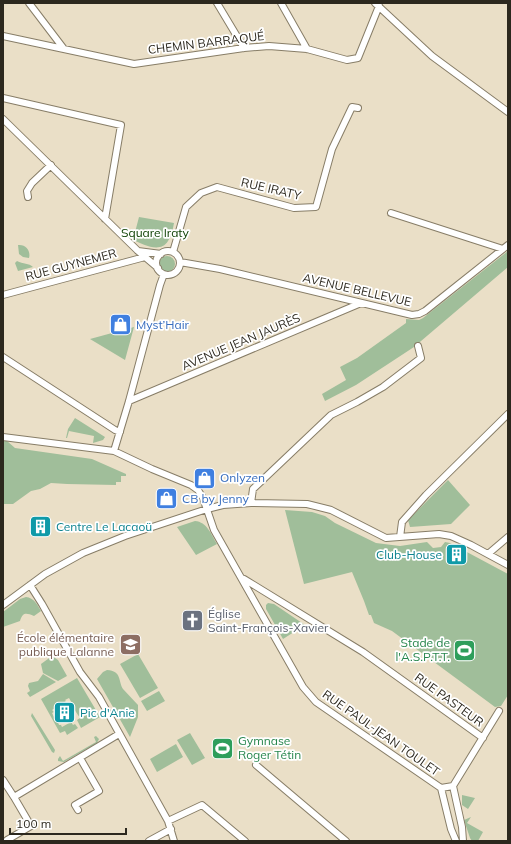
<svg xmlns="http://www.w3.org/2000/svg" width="511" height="844" viewBox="0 0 511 844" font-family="Mulish,sans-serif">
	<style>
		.green { fill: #a0be9a }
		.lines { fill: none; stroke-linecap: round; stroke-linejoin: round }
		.minor-casing { stroke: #877d67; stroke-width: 8 }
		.minor { stroke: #fff; stroke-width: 6 }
		.labels { text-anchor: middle; stroke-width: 3.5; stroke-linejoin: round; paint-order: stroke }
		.street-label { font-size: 12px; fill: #2c281e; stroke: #fff }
		.park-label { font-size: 12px; fill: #0d4003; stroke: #fff }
		.shop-label { font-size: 12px; fill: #366cbe; stroke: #fff; text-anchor: start }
		.culture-label { font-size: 12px; fill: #0d838f; stroke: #fff; text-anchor: start }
		.worship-label { font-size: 12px; fill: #5b616d; stroke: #fff; text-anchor: start }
		.education-label { font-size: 12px; fill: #785e54; stroke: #fff; text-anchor: end }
		.leisure-label { font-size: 12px; fill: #27864d; stroke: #fff; text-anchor: end }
	</style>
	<rect width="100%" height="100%" fill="#eadfc7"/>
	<path class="green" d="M 139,217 L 174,223 C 173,228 172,236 168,241 C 160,254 143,244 133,240 Z
		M 18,245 C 26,244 31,251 29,258 L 23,257 L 19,254 Z
		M 508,251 L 508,267 L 414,347 L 356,385 L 325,401 L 322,394 L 346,380 L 340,367 L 357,358 L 406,323 L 406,319 L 419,320 L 423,318 Z
		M159 264a8 8 0 1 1 16 0a8 8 0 1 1-16 0Z
		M 17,261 C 23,264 29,263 33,267 L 18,271 L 15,263 Z
		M 134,327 L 125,360 L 90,339 Z
		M 75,418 L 105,437 L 103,440 L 93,443 L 94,436 L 69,431 L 67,438 L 66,438 L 68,429 Z
		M 3,440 L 7,441 L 15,448 L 92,459 L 126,474 L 126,476 L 121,476 L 121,482 L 116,482 L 116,485 L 67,484 L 51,483 L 40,489 L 31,491 L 13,504 L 3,504 Z
		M 448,480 L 470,505 L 451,524 L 410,527 L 408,520 Z
		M 285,510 L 312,512 L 325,516 L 335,523 L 376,543 L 400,546 L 427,542 L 433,548 L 441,547 L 445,542 L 450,543 L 508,574 L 508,695 L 501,706 L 495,707 L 392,631 L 374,623 L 371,615 L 369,615 L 364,601 L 352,572 L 304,584 Z
		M 195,521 C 207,522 211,534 217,544 L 196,555 L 177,527 Z
		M 26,597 C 34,598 37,604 41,611 L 34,616 C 26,613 23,612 20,621 L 3,627 L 3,612 L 20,599 Z
		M 268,603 L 274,604 L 305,625 L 283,639 L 266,609 L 266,605 Z
		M 138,654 L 158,688 L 140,698 L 120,664 Z
		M 52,656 L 58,660 L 67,676 L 58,681 L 43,673 L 41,664 Z
		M 107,670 C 122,671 118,681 123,689 L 138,705 L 138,717 L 130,737 L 97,679 L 103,672 Z
		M 43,674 L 56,682 L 30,697 L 27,693 L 30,691 L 28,686 L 29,683 L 38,681 Z
		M 77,678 L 100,717 L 81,728 L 77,720 L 80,718 L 72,706 L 73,705 L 69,698 L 65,700 L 66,701 L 52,710 L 54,712 L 52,713 L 54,717 L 56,716 L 59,725 L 61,725 L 62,727 L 71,722 L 73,725 L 75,724 L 78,728 L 67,735 L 65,731 L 60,733 L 41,699 Z
		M 159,691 L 165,701 L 147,711 L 141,701 Z
		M 32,713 L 55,750 L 54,753 L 52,752 L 31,716 Z
		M 190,733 L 205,758 L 192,765 L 177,740 Z
		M 96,736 L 99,739 L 97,743 L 64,762 L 58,761 L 58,759 L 60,756 L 63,761 L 96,742 L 94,737 Z
		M 176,744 L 183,757 L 157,772 L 150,759 Z
		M 462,795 L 475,798 L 468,809 L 462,805 Z
		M 471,817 L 467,823 L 483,832 L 478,841 L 472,841 L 470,838 L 464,820 Z"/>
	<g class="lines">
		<defs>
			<path id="minor" d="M 29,3 L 64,49
				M 217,3 L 244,48
				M 281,3 L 307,49
				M 375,3 L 432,56 L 508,112
				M 3,36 L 134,64 L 244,48 L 269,46 L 307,49 L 347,60 L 358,58 L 379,6
				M 3,98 L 121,125 L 105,219
				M 3,119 L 138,251 L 158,268
				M 28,197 L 27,191 L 32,183 L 51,165
				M 391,213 L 503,249
				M 138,251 L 161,254
				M156 263a12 12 0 1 1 24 0a12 12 0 1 1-24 0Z
				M 173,252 L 186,207 L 201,193 L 217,187 L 294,208 L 316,207 L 332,149 L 352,107 L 358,108
				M 180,262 L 220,269 L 412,315 L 419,314 L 425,311 L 508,245
				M 3,295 L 145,257
				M 3,357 L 115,430 L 120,432
				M 129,401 L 361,303
				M 3,437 L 114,451 L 152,469 L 191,485 L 198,490 L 203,498 L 214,530 L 303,687 L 316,702 L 441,788 L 453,786
				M 114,451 L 129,401 L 160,285 L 164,274
				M 251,503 L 253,489 L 331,415 L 357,402 L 383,387 L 421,358 L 418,346
				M 400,537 L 402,522 L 426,495 L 508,414
				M 488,554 L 508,537
				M 244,579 L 363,652 L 483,738
				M 30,585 L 42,604 L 80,672 L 99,697 L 168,821 L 174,841
				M 3,605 L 45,574 L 83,553 L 125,536 L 207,509 L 223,505 L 251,503 L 307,504 L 331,510 L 386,538 L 439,534 L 451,536 L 471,545 L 508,565
				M 256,765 L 346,841
				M 3,780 L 14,797 L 119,734
				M 453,786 L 499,711
				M 453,786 L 462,827 L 463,841
				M 441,788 L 451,829 L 456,841
				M 78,810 L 75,805 L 99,791 L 80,758
				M 168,821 L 202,805 L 245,841
				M 7,840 L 31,826 L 14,797
				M 149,841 L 171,829"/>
		</defs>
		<use href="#minor" class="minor-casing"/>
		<use href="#minor" class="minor"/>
	</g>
	<defs>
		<symbol id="shop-square" viewBox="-11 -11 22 22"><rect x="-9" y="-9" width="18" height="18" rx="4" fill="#3f7fe0" stroke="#fff"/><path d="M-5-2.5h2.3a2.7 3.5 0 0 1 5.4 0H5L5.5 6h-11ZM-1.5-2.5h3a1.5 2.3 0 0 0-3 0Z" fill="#fff"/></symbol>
		<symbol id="building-square" viewBox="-11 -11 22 22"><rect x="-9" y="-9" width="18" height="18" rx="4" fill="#0f9aa8" stroke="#fff"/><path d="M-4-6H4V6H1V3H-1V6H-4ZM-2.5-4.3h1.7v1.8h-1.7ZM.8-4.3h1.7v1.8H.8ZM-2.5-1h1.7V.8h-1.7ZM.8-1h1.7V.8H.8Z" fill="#fff"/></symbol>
		<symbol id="church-square" viewBox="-11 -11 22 22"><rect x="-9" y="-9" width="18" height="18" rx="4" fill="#6b7280" stroke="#fff"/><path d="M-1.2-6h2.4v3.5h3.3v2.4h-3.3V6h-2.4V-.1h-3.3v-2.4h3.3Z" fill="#fff"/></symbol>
		<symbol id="school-square" viewBox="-11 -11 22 22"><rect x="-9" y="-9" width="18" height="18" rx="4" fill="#8d6e63" stroke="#fff"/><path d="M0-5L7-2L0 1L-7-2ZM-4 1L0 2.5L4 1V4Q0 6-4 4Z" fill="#fff"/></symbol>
		<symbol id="stadium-square" viewBox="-11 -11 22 22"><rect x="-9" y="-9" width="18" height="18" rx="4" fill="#2e9e5b" stroke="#fff"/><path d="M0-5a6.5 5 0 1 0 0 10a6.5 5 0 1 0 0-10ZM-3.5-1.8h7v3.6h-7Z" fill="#fff"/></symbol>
	</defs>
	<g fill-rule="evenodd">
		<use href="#shop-square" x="108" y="312" width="25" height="25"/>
		<use href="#shop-square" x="192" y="466" width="25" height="25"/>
		<use href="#shop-square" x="154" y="486" width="25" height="25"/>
		<use href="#building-square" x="28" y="514" width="25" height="25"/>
		<use href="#building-square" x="444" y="542" width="25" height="25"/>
		<use href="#church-square" x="180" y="608" width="25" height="25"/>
		<use href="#school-square" x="118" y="632" width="25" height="25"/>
		<use href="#stadium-square" x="452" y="638" width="25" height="25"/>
		<use href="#building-square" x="52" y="700" width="25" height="25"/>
		<use href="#stadium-square" x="210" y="736" width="25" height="25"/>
	</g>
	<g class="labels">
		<g class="street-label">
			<text transform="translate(206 43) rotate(-7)" y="4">CHEMIN BARRAQUÉ</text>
			<text transform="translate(271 189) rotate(13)" y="4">RUE IRATY</text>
			<text transform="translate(71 265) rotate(-15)" y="4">RUE GUYNEMER</text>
			<text transform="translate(357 290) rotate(13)" y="4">AVENUE BELLEVUE</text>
			<text transform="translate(241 342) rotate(-23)" y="4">AVENUE JEAN JAURÈS</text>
			<text transform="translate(449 700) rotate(36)" y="4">RUE PASTEUR</text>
			<text transform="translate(381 733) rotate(35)" y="4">RUE PAUL-JEAN TOULET</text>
		</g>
		<g class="park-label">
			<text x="155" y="237">Square Iraty</text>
		</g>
		<g class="shop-label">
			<text x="136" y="329">Myst’Hair</text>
			<text x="220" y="482">Onlyzen</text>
			<text x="182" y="503">CB by Jenny</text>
		</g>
		<g class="culture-label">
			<text x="56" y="531">Centre Le Lacaoü</text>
			<text x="442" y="559" text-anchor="end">Club-House</text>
			<text x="80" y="717">Pic d'Anie</text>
		</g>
		<g class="worship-label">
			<text x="208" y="618">Église<tspan x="208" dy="14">Saint-François-Xavier</tspan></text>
		</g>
		<g class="education-label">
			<text x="114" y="642">École élémentaire<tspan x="114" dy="14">publique Lalanne</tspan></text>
		</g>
		<g class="leisure-label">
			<text x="450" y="647">Stade de<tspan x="450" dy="14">l'A.S.P.T.T.</tspan></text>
			<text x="238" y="745" text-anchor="start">Gymnase<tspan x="238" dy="14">Roger Tétin</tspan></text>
		</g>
	</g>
	<rect width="511" height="844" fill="none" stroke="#2c281e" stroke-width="8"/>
	<path d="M10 828v6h116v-6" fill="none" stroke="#2c281e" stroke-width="2"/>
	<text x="16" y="828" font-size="12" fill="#2c281e" stroke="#ffffff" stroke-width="3" paint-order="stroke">100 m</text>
</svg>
